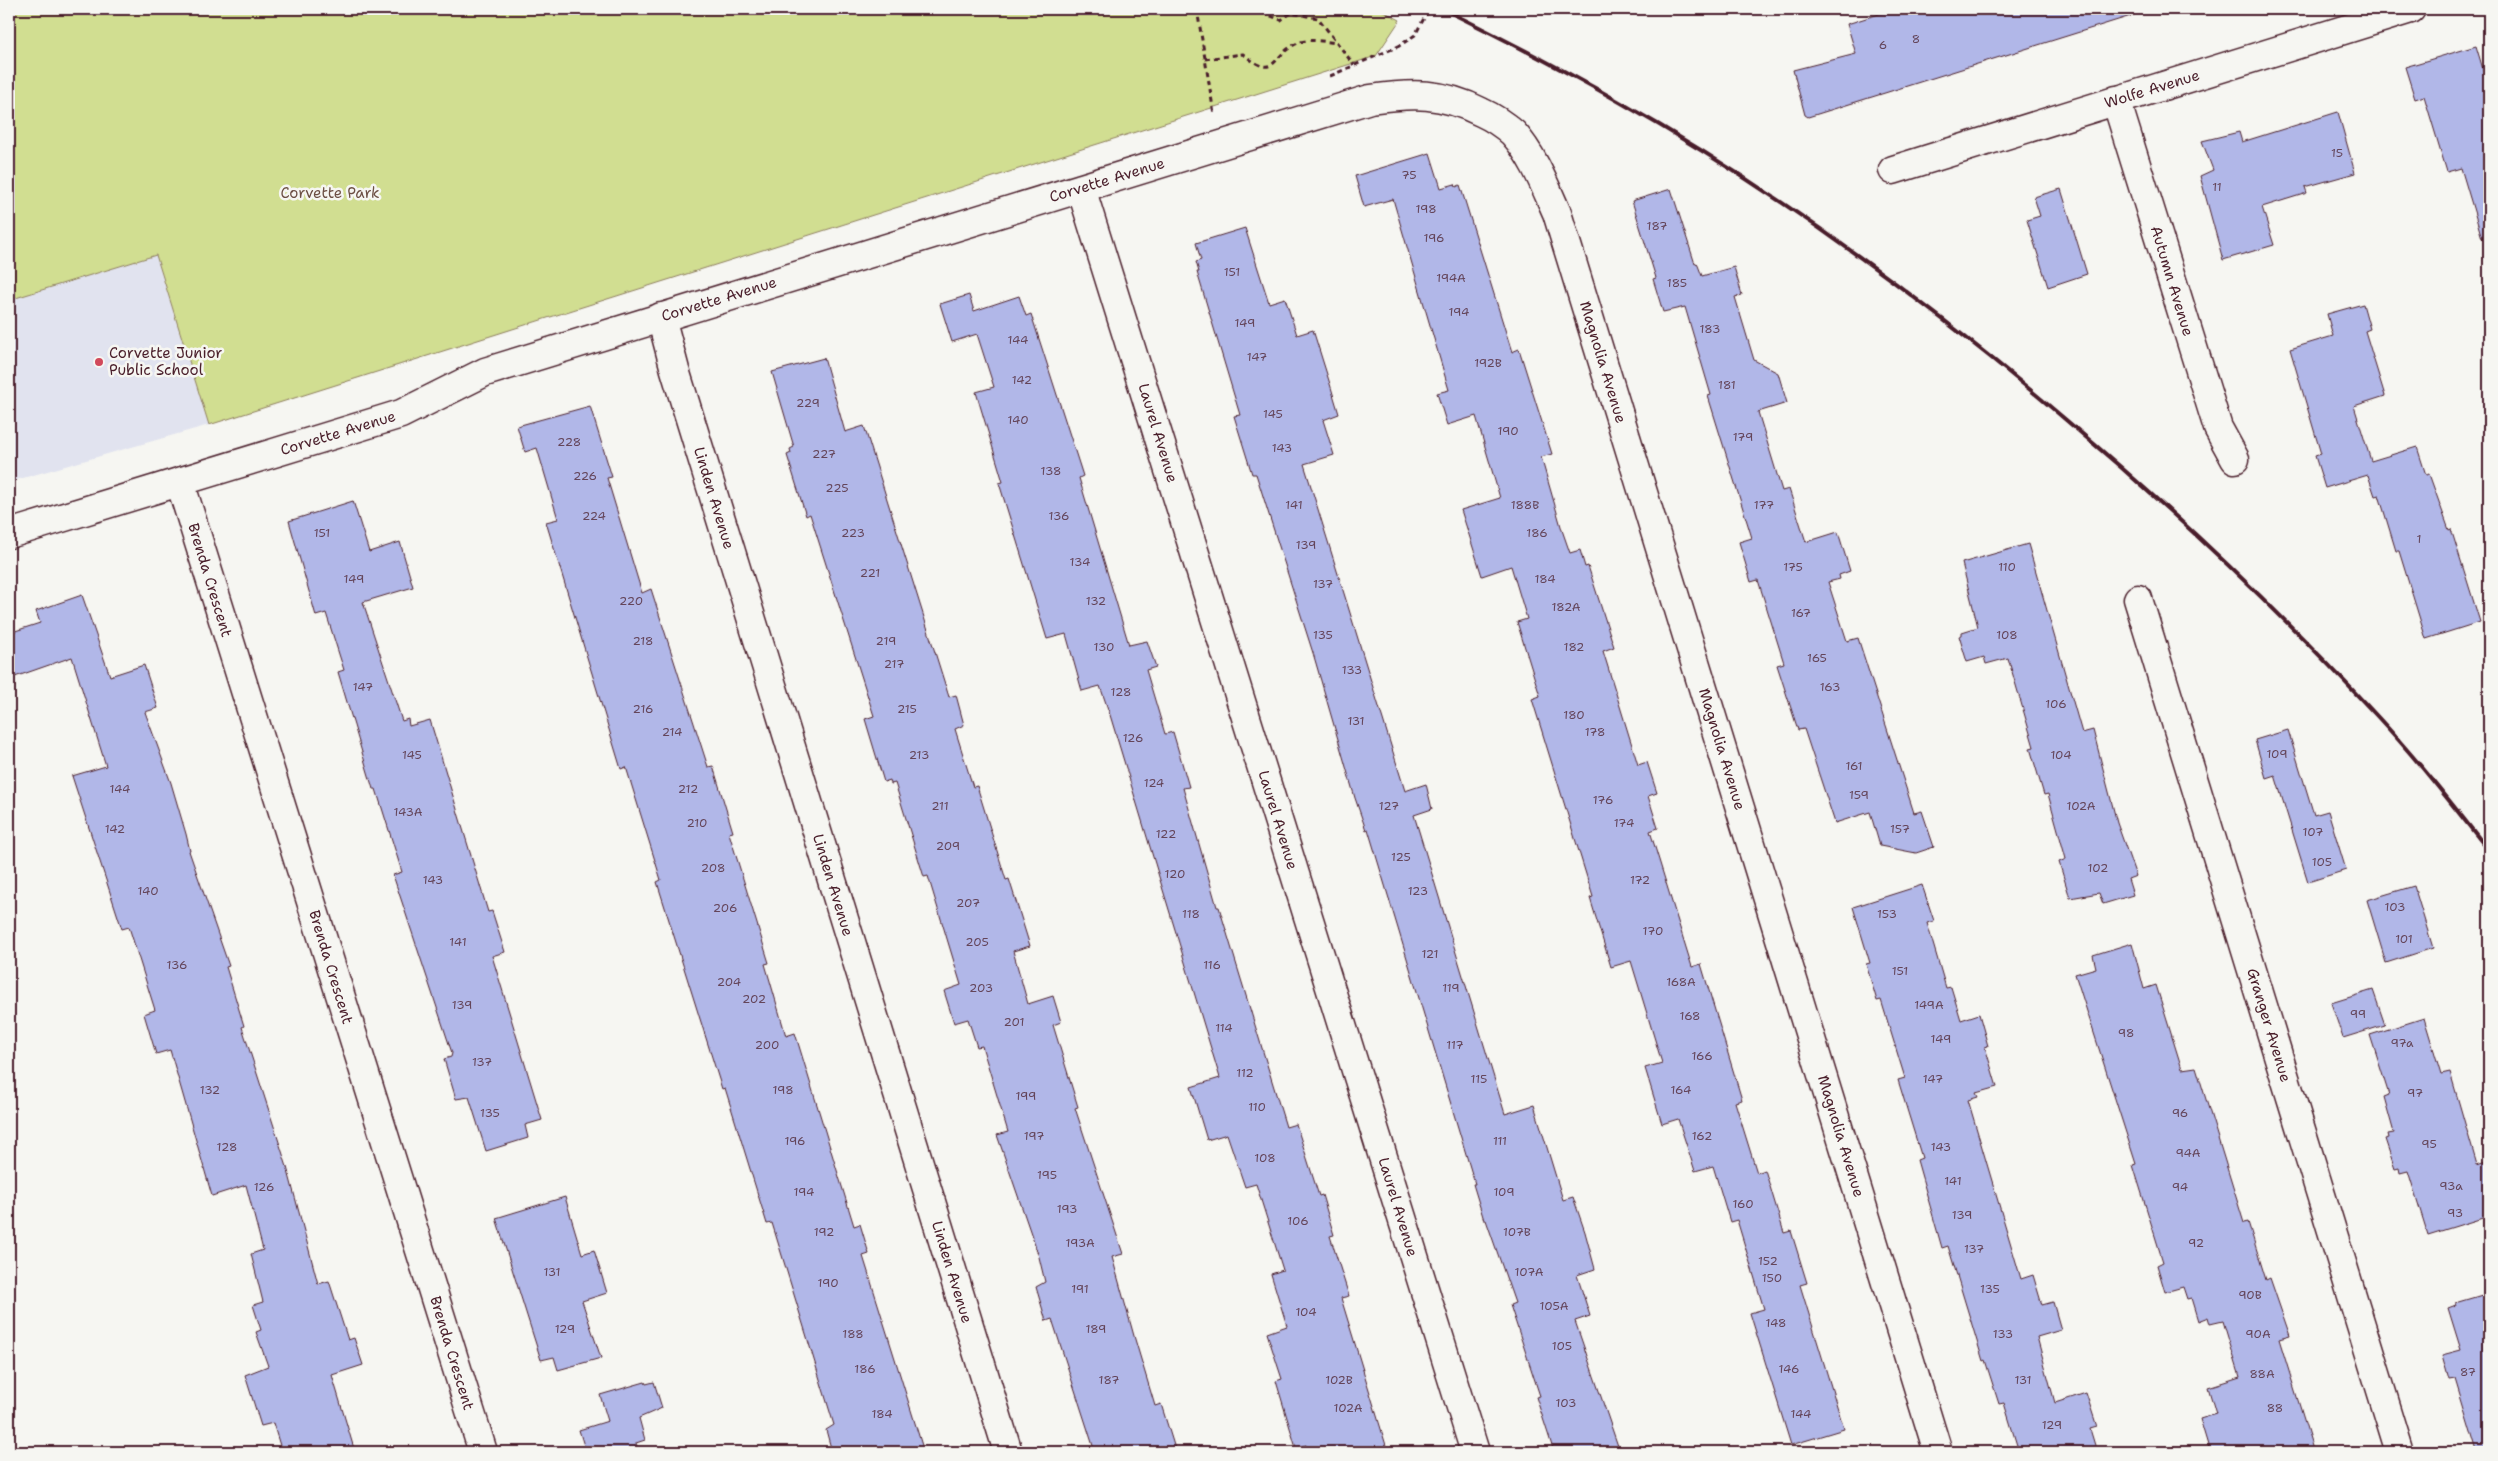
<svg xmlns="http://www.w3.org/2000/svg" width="2498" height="1461" viewBox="0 0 2498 1461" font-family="'Shantell Sans',sans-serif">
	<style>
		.built { fill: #e1e3ef }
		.green { fill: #d1de91; stroke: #8e7e5e }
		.building { fill: #b1b7e8; stroke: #4a1f2b }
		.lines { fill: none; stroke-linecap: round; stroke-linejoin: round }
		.street-casing { stroke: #4a1f2b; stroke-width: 31 }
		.path { stroke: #4a1f2b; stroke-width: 3; stroke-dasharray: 5 4; stroke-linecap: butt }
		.street { stroke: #f6f6f2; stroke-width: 28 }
		.rail { stroke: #4a1f2b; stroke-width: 4 }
		.poi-dot { fill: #d1495b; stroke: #f6f6f2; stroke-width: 2 }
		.labels { text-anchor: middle; stroke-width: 5; stroke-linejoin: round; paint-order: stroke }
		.number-label { font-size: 12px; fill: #64455a }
		.street-label { font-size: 15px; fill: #4a1f2b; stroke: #f6f6f2 }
		.park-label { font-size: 15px; fill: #6c4f44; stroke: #f6f6f2 }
		.poi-label { font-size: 15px; fill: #4a1f2b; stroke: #f6f6f2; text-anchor: start }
	</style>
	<rect width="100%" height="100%" fill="#f6f6f2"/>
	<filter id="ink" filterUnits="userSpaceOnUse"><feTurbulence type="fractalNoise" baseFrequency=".02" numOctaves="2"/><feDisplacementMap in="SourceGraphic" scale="10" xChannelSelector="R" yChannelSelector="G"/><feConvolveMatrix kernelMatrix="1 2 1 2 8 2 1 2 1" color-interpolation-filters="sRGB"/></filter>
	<g filter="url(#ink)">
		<path class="built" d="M 156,255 L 209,425 L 9,482 L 9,300 Z"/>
		<path class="green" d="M 9,9 L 1379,9 L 1400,20 L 1376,56 L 209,425 L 156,255 L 9,300 Z"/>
		<path class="building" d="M 1895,9 L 2133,9 L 2134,15 L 1808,117 L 1805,115 L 1793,70 L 1856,54 L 1847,24 Z
			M 2476,46 L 2489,89 L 2489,237 L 2482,238 L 2461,168 L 2447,172 L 2424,96 L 2415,99 L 2405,67 Z
			M 2338,112 L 2355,173 L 2305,187 L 2307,193 L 2262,207 L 2274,245 L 2223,260 L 2200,176 L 2213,170 L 2202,141 L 2239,132 L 2242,142 Z
			M 1430,153 L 1441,188 L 1455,184 L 1456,187 L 1460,185 L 1512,352 L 1519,349 L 1552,454 L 1541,457 L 1562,530 L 1570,553 L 1580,550 L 1585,567 L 1588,566 L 1614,647 L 1603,651 L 1638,765 L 1647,762 L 1657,793 L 1648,796 L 1658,828 L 1650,831 L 1692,967 L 1701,964 L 1742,1100 L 1735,1102 L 1757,1173 L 1765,1170 L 1784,1233 L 1791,1231 L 1807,1283 L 1800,1285 L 1844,1429 L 1791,1445 L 1750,1313 L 1764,1309 L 1737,1220 L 1730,1222 L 1713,1166 L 1695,1171 L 1678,1119 L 1662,1124 L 1645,1068 L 1662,1063 L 1631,961 L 1611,967 L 1590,898 L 1593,897 L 1532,699 L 1540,696 L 1517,622 L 1527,619 L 1511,566 L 1482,576 L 1470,538 L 1461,510 L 1500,498 L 1476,416 L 1447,425 L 1437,393 L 1449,390 L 1393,199 L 1364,207 L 1355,176 Z
			M 1671,189 L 1695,264 L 1697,263 L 1702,276 L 1734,267 L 1742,295 L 1735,297 L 1754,360 L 1778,373 L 1787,403 L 1758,412 L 1782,491 L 1789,489 L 1806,542 L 1838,532 L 1850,571 L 1839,575 L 1840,579 L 1828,582 L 1847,641 L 1858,638 L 1914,813 L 1922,811 L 1934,847 L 1916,853 L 1880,846 L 1870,812 L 1835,823 L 1804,729 L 1798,730 L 1777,665 L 1784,663 L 1758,580 L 1751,582 L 1739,542 L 1752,538 L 1708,396 L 1711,395 L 1685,307 L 1663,312 L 1653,279 L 1656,278 L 1632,201 Z
			M 2061,189 L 2087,274 L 2048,287 L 2027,220 L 2040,216 L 2034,197 Z
			M 1245,228 L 1269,303 L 1285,298 L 1297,335 L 1313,330 L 1330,384 L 1339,414 L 1323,420 L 1334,455 L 1304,464 L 1405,791 L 1426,784 L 1432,809 L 1414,815 L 1505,1114 L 1534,1105 L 1563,1200 L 1573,1197 L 1585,1232 L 1595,1269 L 1577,1275 L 1590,1316 L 1575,1321 L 1620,1452 L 1554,1452 L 1536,1397 L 1540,1396 L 1510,1305 L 1515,1303 L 1486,1220 L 1484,1220 L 1473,1184 L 1475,1184 L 1368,829 L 1366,830 L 1355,798 L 1313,653 L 1256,474 L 1252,474 L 1234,416 L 1240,415 L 1197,272 L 1199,272 L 1196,262 L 1201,260 L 1196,243 Z
			M 969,295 L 974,311 L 1019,296 L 1026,316 L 1031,314 L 1083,476 L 1079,478 L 1129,645 L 1147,641 L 1156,667 L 1146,670 L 1165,734 L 1173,732 L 1189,787 L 1183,788 L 1217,907 L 1219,907 L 1286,1127 L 1296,1124 L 1319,1196 L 1322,1195 L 1334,1235 L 1330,1236 L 1349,1296 L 1341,1298 L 1388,1452 L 1309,1452 L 1306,1445 L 1296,1448 L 1276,1381 L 1282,1379 L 1267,1333 L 1287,1326 L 1271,1274 L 1283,1270 L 1256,1184 L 1245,1187 L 1227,1134 L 1207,1140 L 1191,1087 L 1220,1078 L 1110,715 L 1100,686 L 1082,691 L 1066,634 L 1047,639 L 999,483 L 1003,482 L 976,392 L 994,387 L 977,334 L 952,342 L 940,304 Z
			M 2363,304 L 2370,329 L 2365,331 L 2385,396 L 2354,406 L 2371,461 L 2417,447 L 2426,475 L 2429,474 L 2449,530 L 2451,529 L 2480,622 L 2426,639 L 2399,551 L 2396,551 L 2379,495 L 2375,496 L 2368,475 L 2325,488 L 2315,456 L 2321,454 L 2290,349 L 2333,336 L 2327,314 Z
			M 824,358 L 845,432 L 864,426 L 949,697 L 956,695 L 964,725 L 955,729 L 973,787 L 977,786 L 1006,880 L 1009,879 L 1030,946 L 1013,951 L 1028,1004 L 1053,996 L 1061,1022 L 1053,1025 L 1078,1107 L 1075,1108 L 1123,1254 L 1112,1257 L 1134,1336 L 1155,1406 L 1161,1404 L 1176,1452 L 1095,1452 L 1052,1319 L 1046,1321 L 1036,1287 L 1045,1282 L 1039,1257 L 997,1135 L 1008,1132 L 982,1046 L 977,1047 L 968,1019 L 954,1023 L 944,991 L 961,985 L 928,876 L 924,877 L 895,783 L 891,784 L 890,780 L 884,782 L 865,719 L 874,716 L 810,514 L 806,516 L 787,455 L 791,453 L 790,449 L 794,447 L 772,372 Z
			M 590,406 L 612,477 L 607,478 L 642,593 L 651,589 L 708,767 L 713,766 L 733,832 L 729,833 L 769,963 L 765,964 L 786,1036 L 795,1033 L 854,1226 L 860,1224 L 869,1254 L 863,1256 L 924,1452 L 832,1452 L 826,1430 L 834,1425 L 772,1223 L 767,1224 L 725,1088 L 722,1089 L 657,882 L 661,880 L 626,767 L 621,769 L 546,522 L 558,519 L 537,448 L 525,452 L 517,426 Z
			M 353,501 L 369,552 L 400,542 L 413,587 L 363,602 L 402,721 L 408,719 L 409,726 L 430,720 L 488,912 L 492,911 L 505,952 L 492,956 L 542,1120 L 525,1125 L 528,1138 L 486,1151 L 469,1097 L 456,1099 L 444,1059 L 451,1057 L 452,1053 L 393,875 L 402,872 L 376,789 L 373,789 L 338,672 L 344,670 L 326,613 L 316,616 L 289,521 Z
			M 2028,544 L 2082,733 L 2093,730 L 2117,823 L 2136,876 L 2128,879 L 2133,895 L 2103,904 L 2099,893 L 2070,898 L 2059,862 L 2066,859 L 2048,794 L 2044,795 L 2030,748 L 2034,747 L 2008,658 L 1986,664 L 1984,657 L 1967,662 L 1959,636 L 1962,635 L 1962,632 L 1978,627 L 1962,563 Z
			M 82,595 L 110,676 L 144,665 L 158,708 L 145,712 L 171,783 L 186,834 L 190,851 L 189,851 L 229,966 L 226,967 L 244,1026 L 242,1027 L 287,1167 L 318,1284 L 329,1281 L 348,1340 L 354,1338 L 363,1365 L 332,1375 L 355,1452 L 282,1452 L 273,1423 L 261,1426 L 245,1375 L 268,1366 L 256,1332 L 261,1330 L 253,1305 L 263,1302 L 251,1254 L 263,1250 L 246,1185 L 212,1196 L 170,1050 L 156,1054 L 144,1014 L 155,1010 L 129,927 L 122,929 L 72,776 L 106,766 L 72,657 L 9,679 L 9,633 L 40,623 L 36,611 Z
			M 2288,730 L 2314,815 L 2328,811 L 2346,870 L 2308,882 L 2275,775 L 2266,778 L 2255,740 Z
			M 1922,885 L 1934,921 L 1927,923 L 1946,988 L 1951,987 L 1961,1020 L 1979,1014 L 1988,1046 L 1985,1047 L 1997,1087 L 1976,1093 L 1978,1097 L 1968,1100 L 2021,1279 L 2033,1275 L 2042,1305 L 2053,1302 L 2061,1330 L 2037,1337 L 2055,1403 L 2086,1393 L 2097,1427 L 2090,1429 L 2097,1452 L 2019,1452 L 2004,1403 L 1999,1404 L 1985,1360 L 1983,1361 L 1948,1246 L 1942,1248 L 1917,1160 L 1922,1158 L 1898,1080 L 1905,1078 L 1881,1000 L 1877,1001 L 1866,964 L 1870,963 L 1853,907 Z
			M 2414,886 L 2433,948 L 2386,963 L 2367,900 Z
			M 2132,943 L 2144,989 L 2156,985 L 2182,1069 L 2196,1067 L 2244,1223 L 2248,1222 L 2266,1280 L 2270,1278 L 2290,1336 L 2279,1339 L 2314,1452 L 2210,1452 L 2200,1419 L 2216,1414 L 2208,1387 L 2240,1377 L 2223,1321 L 2210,1324 L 2208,1317 L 2198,1321 L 2191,1298 L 2187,1299 L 2183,1287 L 2165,1292 L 2157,1265 L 2163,1262 L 2133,1165 L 2136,1164 L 2075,974 L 2096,968 L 2093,955 Z
			M 2373,990 L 2385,1025 L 2343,1038 L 2331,1003 Z
			M 2424,1018 L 2441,1074 L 2450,1072 L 2477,1165 L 2489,1161 L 2489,1216 L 2428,1235 L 2408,1171 L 2400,1173 L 2399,1168 L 2395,1169 L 2385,1139 L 2389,1138 L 2388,1134 L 2394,1133 L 2384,1097 L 2389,1095 L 2370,1035 Z
			M 565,1197 L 582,1254 L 594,1250 L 607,1293 L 582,1301 L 601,1358 L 558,1370 L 554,1357 L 541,1360 L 496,1218 Z
			M 2489,1293 L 2489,1452 L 2477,1452 L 2455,1379 L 2449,1380 L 2442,1355 L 2461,1350 L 2448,1308 L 2456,1305 L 2455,1303 Z
			M 645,1382 L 646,1384 L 654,1382 L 662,1408 L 639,1418 L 645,1440 L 636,1443 L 639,1452 L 586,1452 L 579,1430 L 608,1421 L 600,1395 Z"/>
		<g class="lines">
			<defs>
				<path id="street" d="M 2116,100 L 2218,428 L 2235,459
					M 1893,170 L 2411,9
					M 1081,188 L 1475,1452
					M 661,317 L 675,370 L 1008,1452
					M 180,482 L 483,1452
					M 9,534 L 401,414 L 485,372 L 1370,99 C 1413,93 1442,92 1481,112 C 1492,117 1504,125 1513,133 C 1533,155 1545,186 1557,213 L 1938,1452
					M 2138,599 L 2400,1452"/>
			</defs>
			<use href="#street" class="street-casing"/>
			<path class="path" d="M 1197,9 L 1214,114
				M 1254,9 L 1281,20 L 1291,13 L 1318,18 L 1354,65
				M 1205,59 L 1243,54 C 1278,82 1270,55 1298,43 C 1310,38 1326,42 1338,43
				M 1330,76 L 1399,46 L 1415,35 L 1429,9"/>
			<use href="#street" class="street"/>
			<path class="rail" d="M 1443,9 C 1502,38 1560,68 1618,101 C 1777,191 1927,301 2066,420 C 2175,512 2279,610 2376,715 C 2416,758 2453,805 2489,851"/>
		</g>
	</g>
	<circle class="poi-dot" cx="99" cy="362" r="5"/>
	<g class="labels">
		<g class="number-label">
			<text x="1916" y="43">8</text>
			<text x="1883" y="49">6</text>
			<text x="2337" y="157">15</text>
			<text x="1409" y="179">75</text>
			<text x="2217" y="191">11</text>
			<text x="1426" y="213">198</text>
			<text x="1657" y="230">187</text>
			<text x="1434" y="242">196</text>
			<text x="1232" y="276">151</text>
			<text x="1451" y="282">194A</text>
			<text x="1677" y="287">185</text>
			<text x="1459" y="316">194</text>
			<text x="1245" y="327">149</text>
			<text x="1710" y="333">183</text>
			<text x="1018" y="344">144</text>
			<text x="1257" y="361">147</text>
			<text x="1488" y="367">192B</text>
			<text x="1022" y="384">142</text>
			<text x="1727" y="389">181</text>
			<text x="808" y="407">229</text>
			<text x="1273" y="418">145</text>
			<text x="1018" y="424">140</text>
			<text x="1508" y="435">190</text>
			<text x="1743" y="441">179</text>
			<text x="569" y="446">228</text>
			<text x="1282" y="452">143</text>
			<text x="824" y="458">227</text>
			<text x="1051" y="475">138</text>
			<text x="585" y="480">226</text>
			<text x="837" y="492">225</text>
			<text x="1294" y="509">141</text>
			<text x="1525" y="509">188B</text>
			<text x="1764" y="509">177</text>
			<text x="594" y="520">224</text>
			<text x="1059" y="520">136</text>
			<text x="322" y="537">151</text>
			<text x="853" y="537">223</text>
			<text x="1537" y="537">186</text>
			<text x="2419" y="543">1</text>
			<text x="1306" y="549">139</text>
			<text x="1080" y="566">134</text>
			<text x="1793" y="571">175</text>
			<text x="2007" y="571">110</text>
			<text x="870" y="577">221</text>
			<text x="354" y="583">149</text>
			<text x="1545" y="583">184</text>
			<text x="1323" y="588">137</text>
			<text x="631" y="605">220</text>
			<text x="1096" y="605">132</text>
			<text x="1566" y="611">182A</text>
			<text x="1801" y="617">167</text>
			<text x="1323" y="639">135</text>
			<text x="2007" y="639">108</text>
			<text x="643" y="645">218</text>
			<text x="886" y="645">219</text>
			<text x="1104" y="651">130</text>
			<text x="1574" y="651">182</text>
			<text x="1817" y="662">165</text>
			<text x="894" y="668">217</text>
			<text x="1352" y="674">133</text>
			<text x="363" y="691">147</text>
			<text x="1830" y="691">163</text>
			<text x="1121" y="696">128</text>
			<text x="2056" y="708">106</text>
			<text x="643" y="713">216</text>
			<text x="907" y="713">215</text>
			<text x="1574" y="719">180</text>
			<text x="1356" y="725">131</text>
			<text x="672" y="736">214</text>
			<text x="1595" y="736">178</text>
			<text x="1133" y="742">126</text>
			<text x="2277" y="758">109</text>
			<text x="412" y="759">145</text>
			<text x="919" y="759">213</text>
			<text x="2061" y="759">104</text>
			<text x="1854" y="770">161</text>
			<text x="1154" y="787">124</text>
			<text x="120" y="793">144</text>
			<text x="688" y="793">212</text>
			<text x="1859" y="799">159</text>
			<text x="1603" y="804">176</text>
			<text x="940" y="810">211</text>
			<text x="1389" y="810">127</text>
			<text x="2081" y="810">102A</text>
			<text x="408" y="816">143A</text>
			<text x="697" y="827">210</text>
			<text x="1624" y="827">174</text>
			<text x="115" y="833">142</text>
			<text x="1900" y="833">157</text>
			<text x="2313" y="836">107</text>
			<text x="1166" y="838">122</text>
			<text x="948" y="850">209</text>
			<text x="1401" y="861">125</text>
			<text x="2322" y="866">105</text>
			<text x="713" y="872">208</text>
			<text x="2098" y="872">102</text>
			<text x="1175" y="878">120</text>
			<text x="433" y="884">143</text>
			<text x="1640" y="884">172</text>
			<text x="148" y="895">140</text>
			<text x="1418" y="895">123</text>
			<text x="968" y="907">207</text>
			<text x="2395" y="911">103</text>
			<text x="725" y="912">206</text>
			<text x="1191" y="918">118</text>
			<text x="1887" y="918">153</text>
			<text x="1653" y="935">170</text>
			<text x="2404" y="943">101</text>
			<text x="458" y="946">141</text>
			<text x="977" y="946">205</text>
			<text x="1430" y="958">121</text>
			<text x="177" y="969">136</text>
			<text x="1212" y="969">116</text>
			<text x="1900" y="975">151</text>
			<text x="729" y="986">204</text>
			<text x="1681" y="986">168A</text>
			<text x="981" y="992">203</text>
			<text x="1451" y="992">119</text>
			<text x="754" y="1003">202</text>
			<text x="462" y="1009">139</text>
			<text x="1929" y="1009">149A</text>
			<text x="2358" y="1018">99</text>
			<text x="1690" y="1020">168</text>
			<text x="1014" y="1026">201</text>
			<text x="1224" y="1032">114</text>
			<text x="2126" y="1037">98</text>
			<text x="1941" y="1043">149</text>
			<text x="2402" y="1047">97a</text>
			<text x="767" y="1049">200</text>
			<text x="1455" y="1049">117</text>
			<text x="1702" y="1060">166</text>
			<text x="482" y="1066">137</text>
			<text x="1245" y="1077">112</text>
			<text x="1479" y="1083">115</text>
			<text x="1933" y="1083">147</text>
			<text x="210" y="1094">132</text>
			<text x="783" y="1094">198</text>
			<text x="1681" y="1094">164</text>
			<text x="2415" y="1097">97</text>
			<text x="1026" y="1100">199</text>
			<text x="1257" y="1111">110</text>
			<text x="490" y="1117">135</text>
			<text x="2180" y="1117">96</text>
			<text x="1034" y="1140">197</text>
			<text x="1702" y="1140">162</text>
			<text x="795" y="1145">196</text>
			<text x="1500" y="1145">111</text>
			<text x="2429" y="1148">95</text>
			<text x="227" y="1151">128</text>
			<text x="1941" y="1151">143</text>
			<text x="2188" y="1157">94A</text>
			<text x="1265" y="1162">108</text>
			<text x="1047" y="1179">195</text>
			<text x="1953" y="1185">141</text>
			<text x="2451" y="1190">93a</text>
			<text x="264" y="1191">126</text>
			<text x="2180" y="1191">94</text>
			<text x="804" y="1196">194</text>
			<text x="1504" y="1196">109</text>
			<text x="1743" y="1208">160</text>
			<text x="1067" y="1213">193</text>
			<text x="2455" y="1217">93</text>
			<text x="1962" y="1219">139</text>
			<text x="1298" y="1225">106</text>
			<text x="824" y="1236">192</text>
			<text x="1517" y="1236">107B</text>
			<text x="1080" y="1247">193A</text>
			<text x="2196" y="1247">92</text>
			<text x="1974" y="1253">137</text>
			<text x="1768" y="1265">152</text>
			<text x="552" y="1276">131</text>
			<text x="1529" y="1276">107A</text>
			<text x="1772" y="1282">150</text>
			<text x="828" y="1287">190</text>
			<text x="1080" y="1293">191</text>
			<text x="1990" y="1293">135</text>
			<text x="2250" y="1299">90B</text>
			<text x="1554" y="1310">105A</text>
			<text x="1306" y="1316">104</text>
			<text x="1776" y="1327">148</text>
			<text x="565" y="1333">129</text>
			<text x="1096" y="1333">189</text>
			<text x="853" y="1338">188</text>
			<text x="2003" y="1338">133</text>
			<text x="2258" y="1338">90A</text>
			<text x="1562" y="1350">105</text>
			<text x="865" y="1373">186</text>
			<text x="1789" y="1373">146</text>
			<text x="2468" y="1376">87</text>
			<text x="2262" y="1378">88A</text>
			<text x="1109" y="1384">187</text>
			<text x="1339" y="1384">102B</text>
			<text x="2023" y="1384">131</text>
			<text x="1566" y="1407">103</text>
			<text x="1348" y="1412">102A</text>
			<text x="2275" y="1412">88</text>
			<text x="882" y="1418">184</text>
			<text x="1801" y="1418">144</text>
			<text x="2052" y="1429">129</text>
		</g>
		<g class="street-label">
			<text transform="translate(2152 89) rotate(-17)" y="5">Wolfe Avenue</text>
			<text transform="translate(1107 180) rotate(-17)" y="5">Corvette Avenue</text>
			<text transform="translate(2172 281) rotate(73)" y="5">Autumn Avenue</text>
			<text transform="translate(719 299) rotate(-17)" y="5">Corvette Avenue</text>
			<text transform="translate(1603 362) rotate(73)" y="5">Magnolia Avenue</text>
			<text transform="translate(338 433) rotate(-17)" y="5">Corvette Avenue</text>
			<text transform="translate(1158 433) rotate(73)" y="5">Laurel Avenue</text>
			<text transform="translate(714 498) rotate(73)" y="5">Linden Avenue</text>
			<text transform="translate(210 580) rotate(73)" y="5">Brenda Crescent</text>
			<text transform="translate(1722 749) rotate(73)" y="5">Magnolia Avenue</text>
			<text transform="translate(1278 820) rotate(73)" y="5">Laurel Avenue</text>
			<text transform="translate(833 885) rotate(73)" y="5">Linden Avenue</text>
			<text transform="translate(331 967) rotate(73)" y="5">Brenda Crescent</text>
			<text transform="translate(2269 1025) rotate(73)" y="5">Granger Avenue</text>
			<text transform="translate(1841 1136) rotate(73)" y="5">Magnolia Avenue</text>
			<text transform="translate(1398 1207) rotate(73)" y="5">Laurel Avenue</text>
			<text transform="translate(952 1272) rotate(73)" y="5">Linden Avenue</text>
			<text transform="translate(452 1353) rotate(73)" y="5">Brenda Crescent</text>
		</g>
		<g class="park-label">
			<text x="330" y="198">Corvette Park</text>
		</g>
		<g class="poi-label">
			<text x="109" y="358">Corvette Junior<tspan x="109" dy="17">Public School</tspan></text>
		</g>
	</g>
	<rect width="2498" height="1461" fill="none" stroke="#f6f6f2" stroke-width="30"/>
	<rect x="15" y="15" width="2468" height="1431" fill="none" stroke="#4a1f2b" stroke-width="2" filter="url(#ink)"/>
</svg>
